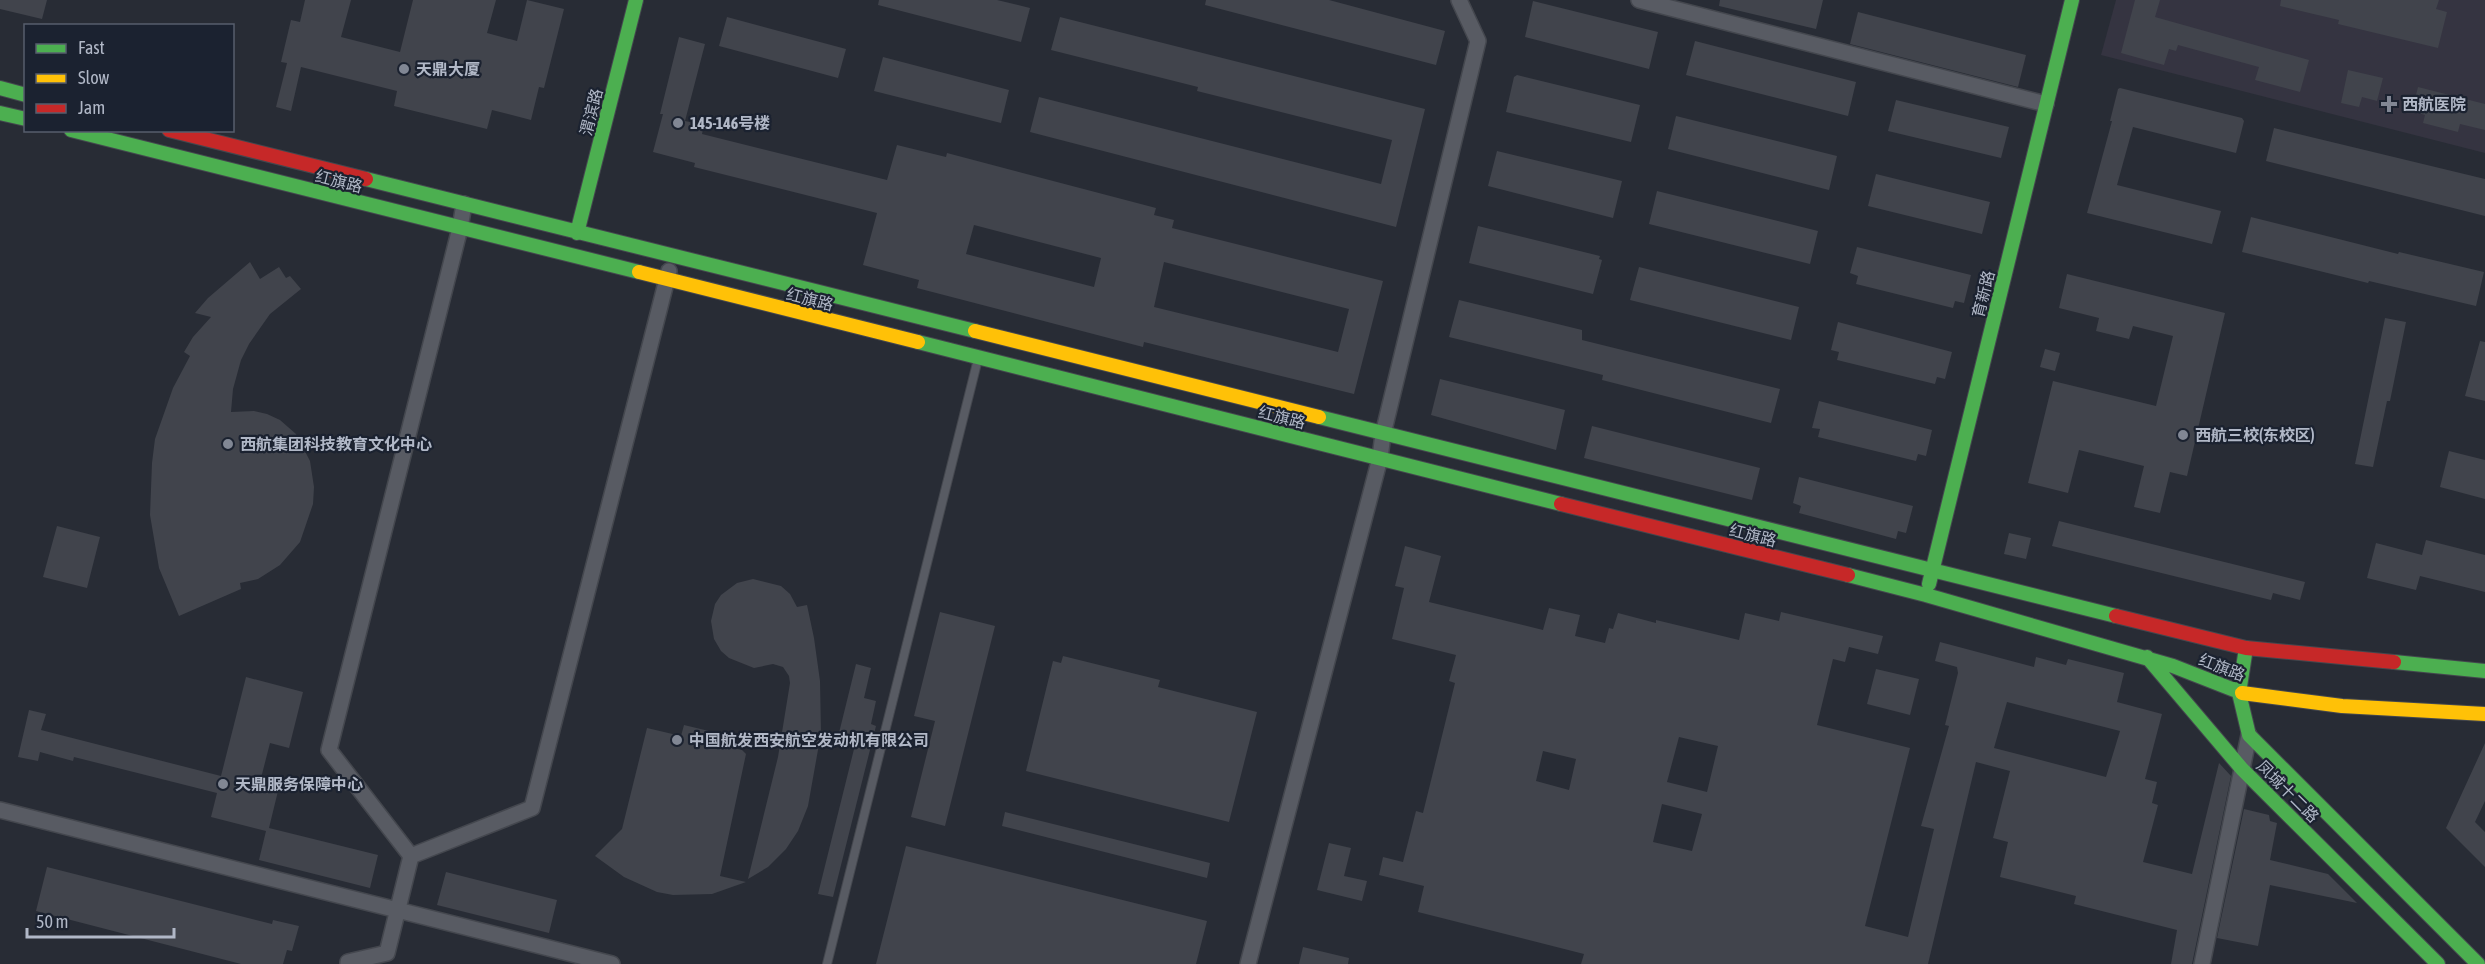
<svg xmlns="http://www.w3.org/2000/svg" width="2485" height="964" viewBox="0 0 2485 964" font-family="'Asap Condensed','Noto Sans SC',sans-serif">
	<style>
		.medical { fill: #353441 }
		.building { fill: #41444c; fill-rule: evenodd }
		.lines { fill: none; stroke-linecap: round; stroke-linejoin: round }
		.lane-casing { stroke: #44474e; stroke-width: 10 }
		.street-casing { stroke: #44474e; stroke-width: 18 }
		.fast-casing { stroke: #44474e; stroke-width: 16 }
		.slow-casing { stroke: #44474e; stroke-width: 16 }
		.jam-casing { stroke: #44474e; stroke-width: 16 }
		.lane { stroke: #585b63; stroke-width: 8 }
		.street { stroke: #585b63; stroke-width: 15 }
		.fast { stroke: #4caf50; stroke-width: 14 }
		.slow { stroke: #ffc107; stroke-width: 14 }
		.jam { stroke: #c62828; stroke-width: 14 }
		.poi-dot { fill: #818794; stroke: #1b2230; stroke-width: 2 }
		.labels { text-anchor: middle; stroke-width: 4.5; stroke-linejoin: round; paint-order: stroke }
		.poi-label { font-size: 16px; font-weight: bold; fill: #b1b8c7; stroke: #1b2230; text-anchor: start }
		.street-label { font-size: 16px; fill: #b1b8c7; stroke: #1b2230 }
	</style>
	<rect width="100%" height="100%" fill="#282c35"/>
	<path class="medical" d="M 2116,0 L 2485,0 L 2485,153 L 2101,55 Z"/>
	<path class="building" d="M 0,0 L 47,0 L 42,19 L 0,9 Z
		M 305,0 L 351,0 L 341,37 L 400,52 L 413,0 L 496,0 L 487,33 L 517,41 L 527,0 L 564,9 L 544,88 L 539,87 L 531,120 L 492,110 L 487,129 L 394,106 L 397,91 L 301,67 L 291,111 L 276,107 L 287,63 L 281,62 L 291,20 L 300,22 Z
		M 879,0 L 997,0 L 1030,8 L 1021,42 L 878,5 Z
		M 1206,0 L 1329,0 L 1445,31 L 1436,65 L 1205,5 Z
		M 1720,0 L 1823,0 L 1816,29 L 1719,6 Z
		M 2135,0 L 2160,0 L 2155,17 L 2309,60 L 2300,92 L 2255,80 L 2259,67 L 2178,45 L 2176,51 L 2169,49 L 2164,65 L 2121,53 Z
		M 2281,0 L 2439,0 L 2436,9 L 2447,12 L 2438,48 L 2338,24 L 2339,20 L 2280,6 Z
		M 1533,1 L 1658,32 L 1649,69 L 1525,37 Z
		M 1858,12 L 2026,55 L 2018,87 L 1850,44 Z
		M 727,17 L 846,49 L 838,78 L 719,46 Z
		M 1060,17 L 1425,109 L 1396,227 L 1030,132 L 1039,97 L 1381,184 L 1392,140 L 1197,91 L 1198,87 L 1051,50 Z
		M 679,37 L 705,44 L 685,121 L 704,125 L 702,134 L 887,180 L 897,145 L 946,157 L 947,153 L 1156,208 L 1154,215 L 1174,220 L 1172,228 L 1383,281 L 1354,394 L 1144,342 L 1143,347 L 917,288 L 919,280 L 863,265 L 877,213 L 694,167 L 695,163 L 653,152 L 663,114 L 660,114 ZM 974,225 L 1101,258 L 1094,287 L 966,254 ZM 1164,262 L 1349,309 L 1338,352 L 1154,307 Z
		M 1695,41 L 1856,82 L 1848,116 L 1686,75 Z
		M 883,57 L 1009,90 L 1001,123 L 874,91 Z
		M 2348,70 L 2383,78 L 2377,101 L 2362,97 L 2359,107 L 2341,103 Z
		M 1517,75 L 1640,105 L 1631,142 L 1506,112 L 1514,77 Z
		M 2418,87 L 2485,104 L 2485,130 L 2460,124 L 2458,132 L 2423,123 L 2425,115 L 2412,111 Z
		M 2120,88 L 2242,118 L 2244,121 L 2236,153 L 2133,127 L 2117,185 L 2221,211 L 2212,244 L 2087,213 L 2112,121 L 2110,121 L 2118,89 Z
		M 1896,100 L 2009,127 L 2001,158 L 1888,131 Z
		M 1676,116 L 1837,156 L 1829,190 L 1668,149 Z
		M 2274,128 L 2485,179 L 2485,216 L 2266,161 Z
		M 1497,151 L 1622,181 L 1613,218 L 1488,186 Z
		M 1876,174 L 1990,202 L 1982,234 L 1868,206 Z
		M 1657,191 L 1818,231 L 1810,264 L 1649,224 Z
		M 2251,217 L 2398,254 L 2399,252 L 2484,272 L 2476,306 L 2369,281 L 2368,283 L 2242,252 Z
		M 1478,226 L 1600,256 L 1599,259 L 1602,260 L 1593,294 L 1469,263 Z
		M 1857,247 L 1971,275 L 1964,303 L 1955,301 L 1953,308 L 1856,284 L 1858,276 L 1850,273 Z
		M 250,262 L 260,279 L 279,267 L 286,278 L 290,276 L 301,289 L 270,314 L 249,344 L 241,360 L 233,389 L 231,412 L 254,411 L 267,414 L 280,420 L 296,434 L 310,461 L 314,487 L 313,504 L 300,542 L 280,565 L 258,579 L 240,583 L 241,589 L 179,616 L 159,568 L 150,515 L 152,463 L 155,439 L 173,388 L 190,356 L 184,352 L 193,337 L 211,317 L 195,313 L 208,298 Z
		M 1639,267 L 1799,307 L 1791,340 L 1630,300 Z
		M 2067,274 L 2225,313 L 2187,476 L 2170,472 L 2160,513 L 2134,507 L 2144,466 L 2079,450 L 2068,493 L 2028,483 L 2053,381 L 2156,406 L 2173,336 L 2133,326 L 2129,339 L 2096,331 L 2099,318 L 2059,308 Z
		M 1459,300 L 1582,330 L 1582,340 L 1780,389 L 1771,423 L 1602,380 L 1603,375 L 1449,337 Z
		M 2385,318 L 2406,322 L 2390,401 L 2387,401 L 2373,467 L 2355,464 Z
		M 1838,322 L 1952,352 L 1945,379 L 1937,377 L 1935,384 L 1837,360 L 1839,352 L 1831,350 Z
		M 2480,341 L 2485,342 L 2485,401 L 2465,396 Z
		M 2045,349 L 2060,353 L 2055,371 L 2040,367 Z
		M 1440,379 L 1565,410 L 1556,450 L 1431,415 Z
		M 1819,401 L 1932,430 L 1926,456 L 1918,454 L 1916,461 L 1818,437 L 1820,429 L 1812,428 Z
		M 1592,426 L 1760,468 L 1752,500 L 1584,458 Z
		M 2449,451 L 2485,460 L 2485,499 L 2440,487 Z
		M 1799,477 L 1913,506 L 1906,533 L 1898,531 L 1896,539 L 1799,513 L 1801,506 L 1793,503 Z
		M 2059,521 L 2305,582 L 2300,600 L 2273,593 L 2271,600 L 2052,546 Z
		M 57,526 L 100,537 L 87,588 L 43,577 Z
		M 2009,533 L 2031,538 L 2026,559 L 2004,554 Z
		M 2426,540 L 2485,555 L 2485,592 L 2420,576 L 2416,590 L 2367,578 L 2376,543 L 2422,555 Z
		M 1405,546 L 1441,556 L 1429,602 L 1543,630 L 1549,608 L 1580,615 L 1575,636 L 1605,643 L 1609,628 L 1613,629 L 1618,613 L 1656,623 L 1656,620 L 1739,640 L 1745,613 L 1779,621 L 1781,612 L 1883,636 L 1878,654 L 1849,647 L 1845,662 L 1833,659 L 1817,725 L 1910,748 L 1865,926 L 1908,937 L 1934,829 L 1921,826 L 1949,726 L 1945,725 L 1958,673 L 1957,667 L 1935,661 L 1940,642 L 2034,667 L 2036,657 L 2066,665 L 2068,659 L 2124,673 L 2117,702 L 2162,714 L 2145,779 L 2157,782 L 2152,803 L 2158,805 L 2143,862 L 2192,874 L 2219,763 L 2231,776 L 2192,964 L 2171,964 L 2177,930 L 2074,904 L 2076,896 L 2000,877 L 2008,842 L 1993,838 L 2010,771 L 1976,762 L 1928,964 L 1581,964 L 1584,954 L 1418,912 L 1424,886 L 1379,875 L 1383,857 L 1403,862 L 1416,811 L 1423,813 L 1455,683 L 1449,681 L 1456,655 L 1392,639 L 1404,588 L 1395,586 ZM 2007,702 L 2120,731 L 2106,777 L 1994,748 ZM 1679,737 L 1718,746 L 1707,792 L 1667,782 ZM 1543,751 L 1576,759 L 1569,790 L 1536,781 ZM 1662,804 L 1702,814 L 1692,851 L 1653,842 Z
		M 753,579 L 781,586 L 790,594 L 797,607 L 807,605 L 814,638 L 820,681 L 821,733 L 808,806 L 798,831 L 786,849 L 768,867 L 748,879 L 778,757 L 790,683 L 789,676 L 783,667 L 773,664 L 754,668 L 729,658 L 721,651 L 714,639 L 711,621 L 715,604 L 721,595 L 737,583 Z
		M 940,612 L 995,626 L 945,826 L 911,817 L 935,721 L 914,716 Z
		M 1063,656 L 1160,680 L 1158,687 L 1257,712 L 1229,822 L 1026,771 L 1053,661 L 1061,663 Z
		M 856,664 L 871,668 L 864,698 L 876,701 L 871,724 L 876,726 L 833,897 L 818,894 L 856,741 L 838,737 Z
		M 1876,669 L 1919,679 L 1910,715 L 1867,704 Z
		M 246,677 L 303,692 L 289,748 L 270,743 L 260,782 L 261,787 L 278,791 L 269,828 L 378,855 L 370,888 L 259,860 L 266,831 L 211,817 L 217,793 L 74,757 L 73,761 L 40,752 L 38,761 L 18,757 L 29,710 L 46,714 L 41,730 L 221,776 Z
		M 684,725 L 713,732 L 710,743 L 742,750 L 746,754 L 720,876 L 746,882 L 712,894 L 673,895 L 657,892 L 624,877 L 595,856 L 622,829 L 647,728 L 681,736 Z
		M 2485,743 L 2485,801 L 2475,822 L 2485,832 L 2485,867 L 2446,828 Z
		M 2244,809 L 2269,815 L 2270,821 L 2277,823 L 2270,860 L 2328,874 L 2357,903 L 2270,885 L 2258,946 L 2217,938 Z
		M 1005,812 L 1210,863 L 1207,878 L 1002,826 Z
		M 1329,843 L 1351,848 L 1344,876 L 1367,881 L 1362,901 L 1317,890 Z
		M 906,846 L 1207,921 L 1196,964 L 876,964 Z
		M 47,867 L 272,924 L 273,920 L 299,926 L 292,951 L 287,950 L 283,964 L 241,964 L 36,911 Z
		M 446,872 L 557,900 L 549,933 L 437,905 Z
		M 1303,947 L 1349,958 L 1348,964 L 1299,964 Z"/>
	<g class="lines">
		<defs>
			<path id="lane" d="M 827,964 L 978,359"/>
			<path id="street" d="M 1639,0 L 2046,104
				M 0,810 L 612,964
				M 411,856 L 532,808 L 669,271
				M 348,964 L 348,962 L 387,953 L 411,856 L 329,750 L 460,228 L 464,204
				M 1248,964 L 1380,458 L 1383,434 L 1478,41 L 1459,0
				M 2202,964 L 2249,735"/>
			<path id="fast" d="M 0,88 L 26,95
				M 0,113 L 26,119
				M 71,130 L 639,272
				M 366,179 L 975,331
				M 577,233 L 636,0
				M 918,342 L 1561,504
				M 1319,417 L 2116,616
				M 1848,575 L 1926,595 L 2173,666 L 2242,693
				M 1929,584 L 2072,0
				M 2246,648 L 2239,693 L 2249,735 L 2478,964
				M 2147,657 L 2242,769 L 2438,964
				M 2394,662 L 2485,671"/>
			<path id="slow" d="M 639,272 L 918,342
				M 975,331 L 1319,417
				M 2242,693 L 2342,706 L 2485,714"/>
			<path id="jam" d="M 169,130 L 366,179
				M 1561,504 L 1848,575
				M 2116,616 L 2246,648 L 2394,662"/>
		</defs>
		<use href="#lane" class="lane-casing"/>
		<use href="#street" class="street-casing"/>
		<use href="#fast" class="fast-casing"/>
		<use href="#slow" class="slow-casing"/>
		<use href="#jam" class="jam-casing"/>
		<use href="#lane" class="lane"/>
		<use href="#street" class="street"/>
		<use href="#fast" class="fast"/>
		<use href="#slow" class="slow"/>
		<use href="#jam" class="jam"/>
	</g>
	<g class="poi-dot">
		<circle cx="404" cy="69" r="6"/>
		<path d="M2386 95h6v6h6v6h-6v6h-6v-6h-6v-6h6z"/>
		<circle cx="678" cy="123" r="6"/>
		<circle cx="2183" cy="435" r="6"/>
		<circle cx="228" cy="444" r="6"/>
		<circle cx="677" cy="740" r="6"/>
		<circle cx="223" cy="784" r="6"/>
	</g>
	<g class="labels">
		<g class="poi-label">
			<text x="416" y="75">天鼎大厦</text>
			<text x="2402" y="110">西航医院</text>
			<text x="690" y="129">145-146号楼</text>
			<text x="2195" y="441">西航三校(东校区)</text>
			<text x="240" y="450">西航集团科技教育文化中心</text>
			<text x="689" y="746">中国航发西安航空发动机有限公司</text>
			<text x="235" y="790">天鼎服务保障中心</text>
		</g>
		<g class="street-label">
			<text transform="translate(591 112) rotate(-76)" y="6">渭滨路</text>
			<text transform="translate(339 181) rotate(14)" y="6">红旗路</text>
			<text transform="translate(1983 294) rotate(-76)" y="6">育新路</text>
			<text transform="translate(810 299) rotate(14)" y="6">红旗路</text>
			<text transform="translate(1282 417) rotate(14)" y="6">红旗路</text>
			<text transform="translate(1753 535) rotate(14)" y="6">红旗路</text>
			<text transform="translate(2222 667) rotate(21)" y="6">红旗路</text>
			<text transform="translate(2288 791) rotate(45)" y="6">凤城十二路</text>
		</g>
	</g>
	<rect x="24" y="24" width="210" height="108" fill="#1b2230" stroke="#575e6c" stroke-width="1.5"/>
	<rect x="36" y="44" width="30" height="9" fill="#4caf50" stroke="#575e6c" stroke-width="1.5"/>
	<text x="78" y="54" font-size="18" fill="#b1b8c7">Fast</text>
	<rect x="36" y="74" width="30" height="9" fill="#ffc107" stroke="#575e6c" stroke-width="1.5"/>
	<text x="78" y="84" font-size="18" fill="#b1b8c7">Slow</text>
	<rect x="36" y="104" width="30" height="9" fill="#c62828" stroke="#575e6c" stroke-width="1.5"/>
	<text x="78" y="114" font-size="18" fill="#b1b8c7">Jam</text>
	<path d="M27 928v9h147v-9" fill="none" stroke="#b1b8c7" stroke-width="3"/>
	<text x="36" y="928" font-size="18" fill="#b1b8c7" stroke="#1b2230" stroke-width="4.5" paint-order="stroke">50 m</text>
</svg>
